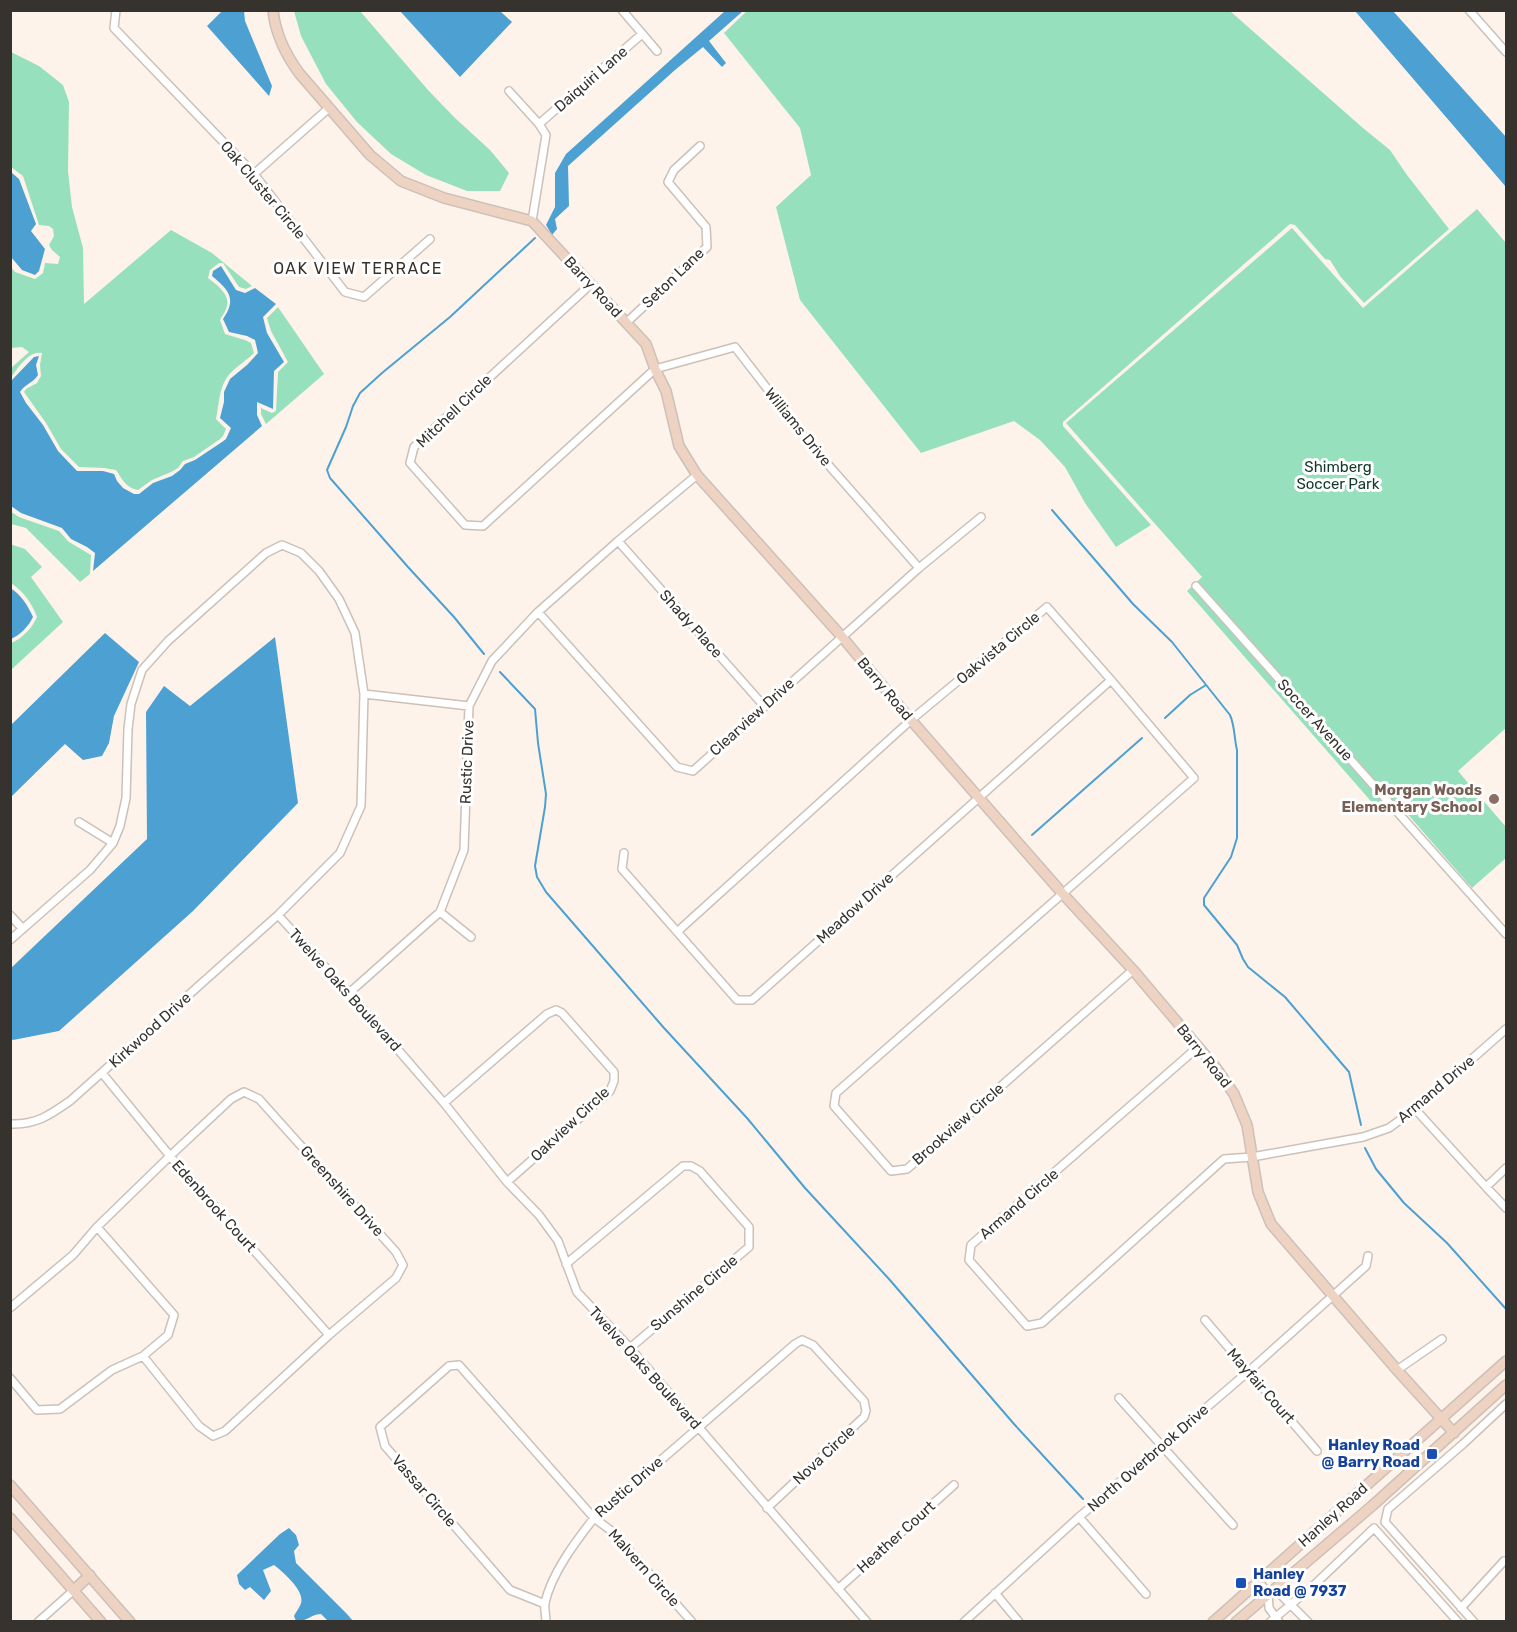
<svg xmlns="http://www.w3.org/2000/svg" width="1517" height="1632" viewBox="0 0 1517 1632" font-family="Rubik,sans-serif">
	<style>
		.green { fill: #97e0bd }
		.water { fill: #4da0d2 }
		.lines { fill: none; stroke-linecap: round; stroke-linejoin: round }
		.stream { stroke: #4da0d2; stroke-width: 2 }
		.street-casing { stroke: #cbc1b8; stroke-width: 10 }
		.secondary-casing { stroke: #cbc1b8; stroke-width: 12 }
		.street { stroke: #fff; stroke-width: 7 }
		.secondary { stroke: #eed3c2; stroke-width: 9 }
		.education-dot { fill: #8d6e63; stroke: #fff; stroke-width: 2 }
		.transit-dot { fill: #1a4fb4; stroke: #fff; stroke-width: 2 }
		.labels { text-anchor: middle; stroke-width: 6; stroke-linejoin: round; paint-order: stroke }
		.street-label { font-size: 15px; fill: #36322e; stroke: #fff }
		.park-label { font-size: 15px; fill: #103a29; stroke: #fff }
		.education-label { font-size: 15px; font-weight: bold; fill: #785e54; stroke: #fff; text-anchor: end }
		.transit-label { font-size: 15px; font-weight: bold; fill: #164399; stroke: #fff; text-anchor: end }
		.neighbourhood-label { font-size: 16px; letter-spacing: 1.5px; fill: #393029; stroke: #fff }
	</style>
	<rect width="100%" height="100%" fill="#fef3ea"/>
	<path class="green" d="M 748,10 L 1230,11 L 1363,128 L 1390,150 L 1407,175 L 1449,229 L 1364,303 L 1340,276 L 1330,260 L 1325,259 L 1295,225 L 1290,224 L 1063,422 L 1063,426 L 1151,525 L 1116,547 L 1085,503 L 1065,467 L 1040,440 L 1014,421 L 921,453 L 800,300 L 776,207 L 811,175 L 800,128 L 724,33 Z
		M 294,11 L 360,11 L 428,90 L 455,118 L 490,150 L 509,173 L 500,191 L 467,191 L 426,175 L 391,154 L 357,122 L 326,84 L 301,36 Z
		M 11,52 L 39,66 L 63,85 L 69,102 L 68,171 L 72,207 L 83,248 L 84,304 L 171,230 L 212,253 L 252,286 L 246,289 L 239,287 L 223,263 L 219,263 L 210,270 L 208,278 C 217,285 230,294 227,306 C 226,311 222,316 220,320 L 225,334 L 245,340 L 251,343 L 254,353 C 246,361 235,367 228,376 C 219,387 219,405 216,419 L 226,429 L 223,436 L 220,439 L 194,457 L 183,461 L 178,468 L 171,472 L 152,480 L 138,490 C 126,488 122,479 116,470 L 104,468 L 79,467 L 61,449 L 46,423 L 24,392 L 26,389 L 37,383 L 41,376 L 40,365 L 42,353 C 29,350 19,367 11,377 L 11,368 L 29,352 L 22,347 L 11,348 L 11,267 L 15,272 L 35,279 L 43,273 L 45,263 L 58,264 L 60,257 L 52,250 L 49,245 L 54,236 L 53,229 L 49,226 L 39,225 L 23,176 L 11,167 Z
		M 1477,209 L 1506,243 L 1506,728 L 1458,771 L 1506,827 L 1506,858 L 1472,888 L 1398,803 L 1383,815 L 1187,591 L 1202,577 L 1066,423 L 1292,228 L 1363,308 Z
		M 278,307 L 324,374 L 266,424 L 261,414 L 261,408 L 272,413 L 276,411 L 278,372 L 288,362 L 271,331 L 267,318 Z
		M 10,511 L 19,517 L 59,531 L 69,542 L 91,555 L 90,574 L 80,582 L 26,528 L 11,524 Z
		M 10,544 L 25,549 L 42,567 L 31,577 L 63,622 L 12,669 L 10,669 L 11,643 C 23,638 32,628 37,617 C 32,603 23,591 11,583 Z"/>
	<path class="water" d="M 222,11 L 244,11 L 245,21 L 272,86 L 269,96 L 207,26 Z
		M 400,11 L 500,11 L 512,22 L 460,77 Z
		M 725,11 L 743,11 L 709,41 L 726,63 L 722,67 L 703,47 L 675,70 L 568,166 L 569,206 L 555,219 L 557,229 L 552,235 L 546,225 L 555,207 L 555,173 L 566,154 Z
		M 1355,11 L 1393,11 L 1506,137 L 1506,187 Z
		M 11,172 L 19,179 L 36,224 L 31,231 L 45,249 L 39,271 L 35,275 L 22,270 L 11,257 Z
		M 221,266 L 236,290 L 245,293 L 255,288 L 276,304 L 263,317 L 267,333 L 284,362 L 274,371 L 273,409 L 257,402 L 257,415 L 262,426 L 93,571 L 95,553 L 87,547 L 71,539 L 62,528 L 21,513 L 11,506 L 11,381 L 34,357 L 39,356 L 36,365 L 38,375 C 33,383 25,384 20,392 L 26,403 L 43,425 L 58,451 L 77,471 L 103,471 L 114,474 L 117,481 L 123,488 L 134,494 L 139,494 L 153,483 L 172,476 L 180,470 L 185,464 L 195,460 L 222,442 L 226,439 L 231,428 L 220,418 L 224,402 L 224,392 L 230,379 L 247,365 L 258,353 L 255,340 L 247,336 L 229,332 L 223,319 C 237,299 229,290 212,276 L 213,271 Z
		M 10,588 C 21,594 28,606 33,617 C 29,626 20,635 11,639 Z
		M 105,633 L 139,662 L 114,716 L 109,743 L 102,756 L 83,760 L 65,744 L 11,797 L 11,725 Z
		M 275,637 L 298,803 L 193,911 L 59,1031 L 13,1040 L 10,1038 L 11,968 L 147,839 L 146,712 L 164,686 L 190,706 Z
		M 289,1528 L 296,1535 L 299,1545 L 294,1551 L 296,1563 L 347,1614 L 353,1621 L 328,1621 L 321,1614 C 308,1615 308,1622 296,1621 L 294,1616 C 296,1612 300,1607 301,1603 C 305,1591 283,1572 274,1565 L 263,1570 L 271,1591 L 264,1600 L 250,1587 L 245,1590 L 239,1584 L 237,1575 L 280,1534 Z"/>
	<g class="lines">
		<path class="stream" d="M 1052,510 L 1133,604 L 1172,642 L 1230,715 C 1235,726 1234,738 1237,750 L 1237,838 L 1231,857 L 1204,898 L 1204,905 L 1237,945 L 1243,959 L 1248,967 L 1285,997 L 1349,1072 L 1361,1125
			M 484,654 L 454,617 L 408,567 L 330,478 L 327,470 L 346,427 L 353,406 L 360,393 L 382,373 L 450,317 L 535,238
			M 500,672 L 535,709 L 538,743 L 546,794 L 545,807 L 535,866 L 537,877 L 546,892 L 664,1028 L 747,1118 L 805,1188 L 889,1279 L 1014,1424 L 1083,1499
			M 1165,718 L 1190,695 L 1206,685
			M 1032,835 L 1142,738
			M 1365,1148 L 1376,1169 L 1404,1203 L 1447,1243 L 1506,1309"/>
		<defs>
			<path id="street" d="M 116,10 L 114,28 L 254,174 L 345,292 L 364,297 L 430,239
				M 622,10 L 657,51
				M 1469,10 L 1506,52
				M 509,91 L 539,124 L 546,135 L 532,221
				M 539,124 L 642,34
				M 254,174 L 329,108
				M 591,284 L 414,447 L 410,463 L 465,525 L 483,526 L 655,369 L 735,347 L 810,444 L 919,568
				M 626,323 L 707,247 L 706,227 L 668,182 L 674,170 L 700,146
				M 618,541 L 764,706
				M 1196,586 L 1506,934
				M 538,612 L 677,767 L 693,771 L 919,568 L 981,517
				M 364,694 L 469,706
				M 79,822 L 113,843
				M 624,853 L 622,869 L 737,1000 L 752,1000 L 1111,680
				M 440,912 L 471,937
				M 10,915 L 23,929
				M 278,915 L 349,993 L 444,1103 L 507,1182 L 539,1215 L 558,1241 L 577,1292 L 630,1348 L 867,1622
				M 677,932 L 911,720 L 1047,607 L 1111,680 L 1194,778 L 836,1093 L 834,1106 L 891,1171 L 907,1169 L 1133,970
				M 10,940 L 90,870 L 113,843 L 120,826 L 126,798 L 128,729 L 131,704 L 142,670 L 168,641 L 266,553 L 282,545 L 301,553 L 319,571 L 339,599 L 355,633 L 364,694 L 361,806 L 340,853 L 278,915 L 70,1101 C 50,1115 36,1125 10,1124
				M 349,993 L 440,912 L 464,850 L 469,706 L 492,661 L 538,612 L 618,541 L 697,475
				M 1198,1047 L 971,1245 L 969,1260 L 1027,1326 L 1042,1323 L 1224,1159 L 1252,1157 L 1363,1137 L 1389,1128 L 1415,1109 L 1506,1029
				M 102,1073 L 170,1156 L 329,1335
				M 444,1103 L 547,1014 L 556,1010 L 562,1013 L 614,1072 L 614,1081 L 610,1091 L 507,1182
				M 1415,1109 L 1486,1187 L 1506,1208
				M 1486,1187 L 1506,1168
				M 566,1264 L 683,1166 L 691,1166 L 700,1171 L 749,1227 L 749,1247 L 630,1348
				M 10,1308 L 73,1255 L 97,1227 L 170,1156 L 231,1099 L 244,1092 L 259,1099 L 396,1252 L 403,1265 L 396,1278 L 329,1335 L 225,1431 L 213,1436 L 199,1426 L 143,1356
				M 1205,1320 L 1317,1451
				M 1397,1370 L 1442,1339
				M 10,1378 L 37,1410 L 60,1409 L 112,1370 L 143,1356 L 168,1335 L 174,1315 L 97,1227
				M 1119,1398 L 1233,1525
				M 1079,1517 L 1146,1594
				M 1258,1581 L 1268,1593 L 1269,1608 L 1279,1622
				M 838,1589 L 954,1485
				M 995,1593 L 1019,1622
				M 1268,1593 L 1280,1594 L 1308,1622
				M 545,1604 L 510,1590 L 385,1446 L 380,1427 L 449,1366 L 459,1365 L 594,1518 L 613,1532 L 692,1622
				M 1461,1608 L 1504,1561
				M 38,1622 L 74,1590
				M 546,1622 C 546,1616 544,1608 545,1603 C 551,1574 576,1541 594,1518 L 795,1344 L 802,1340 L 813,1345 L 864,1401 L 866,1411 L 864,1417 L 767,1508
				M 964,1622 L 1079,1517 L 1249,1371 L 1366,1266 L 1368,1256
				M 1270,1622 L 1314,1585 L 1374,1528 L 1458,1622
				M 1474,1622 L 1385,1522 L 1388,1509 L 1463,1444 L 1506,1404"/>
			<path id="secondary" d="M 273,10 C 275,32 286,55 299,73 L 370,155 L 401,181 L 444,198 L 532,221 L 646,344 L 655,369 L 666,391 L 679,446 L 697,475 L 843,638 L 911,720 L 1062,893 L 1133,970 L 1216,1068 L 1234,1094 L 1247,1125 L 1258,1192 L 1271,1224 L 1397,1370 L 1454,1433
				M 10,1485 L 130,1622
				M 10,1518 L 101,1622
				M 74,1590 L 90,1575
				M 1213,1622 L 1506,1361
				M 1236,1622 L 1372,1506 L 1506,1385"/>
		</defs>
		<use href="#street" class="street-casing"/>
		<use href="#secondary" class="secondary-casing"/>
		<use href="#street" class="street"/>
		<use href="#secondary" class="secondary"/>
	</g>
	<circle class="education-dot" cx="1494" cy="799" r="6"/>
	<g class="transit-dot">
		<rect x="1426" y="1448" width="12" height="12" rx="3"/>
		<rect x="1235" y="1577" width="12" height="12" rx="3"/>
	</g>
	<g class="labels">
		<g class="street-label">
			<text transform="translate(591 79) rotate(-41)" y="5">Daiquiri Lane</text>
			<text transform="translate(263 190) rotate(50)" y="5">Oak Cluster Circle</text>
			<text transform="translate(673 278) rotate(-44)" y="5">Seton Lane</text>
			<text transform="translate(593 287) rotate(47)" y="5">Barry Road</text>
			<text transform="translate(454 411) rotate(-44)" y="5">Mitchell Circle</text>
			<text transform="translate(798 427) rotate(51)" y="5">Williams Drive</text>
			<text transform="translate(691 624) rotate(48)" y="5">Shady Place</text>
			<text transform="translate(998 648) rotate(-40)" y="5">Oakvista Circle</text>
			<text transform="translate(885 689) rotate(50)" y="5">Barry Road</text>
			<text transform="translate(752 717) rotate(-42)" y="5">Clearview Drive</text>
			<text transform="translate(1315 720) rotate(48)" y="5">Soccer Avenue</text>
			<text transform="translate(467 762) rotate(-88)" y="5">Rustic Drive</text>
			<text transform="translate(855 908) rotate(-42)" y="5">Meadow Drive</text>
			<text transform="translate(345 990) rotate(48)" y="5">Twelve Oaks Boulevard</text>
			<text transform="translate(150 1030) rotate(-42)" y="5">Kirkwood Drive</text>
			<text transform="translate(1204 1056) rotate(51)" y="5">Barry Road</text>
			<text transform="translate(1436 1089) rotate(-40)" y="5">Armand Drive</text>
			<text transform="translate(570 1124) rotate(-43)" y="5">Oakview Circle</text>
			<text transform="translate(958 1124) rotate(-41)" y="5">Brookview Circle</text>
			<text transform="translate(342 1191) rotate(48)" y="5">Greenshire Drive</text>
			<text transform="translate(1019 1204) rotate(-41)" y="5">Armand Circle</text>
			<text transform="translate(214 1206) rotate(48)" y="5">Edenbrook Court</text>
			<text transform="translate(694 1293) rotate(-40)" y="5">Sunshine Circle</text>
			<text transform="translate(645 1368) rotate(48)" y="5">Twelve Oaks Boulevard</text>
			<text transform="translate(1261 1386) rotate(49)" y="5">Mayfair Court</text>
			<text transform="translate(824 1455) rotate(-43)" y="5">Nova Circle</text>
			<text transform="translate(1148 1458) rotate(-41)" y="5">North Overbrook Drive</text>
			<text transform="translate(629 1487) rotate(-41)" y="5">Rustic Drive</text>
			<text transform="translate(424 1491) rotate(49)" y="5">Vassar Circle</text>
			<text transform="translate(1333 1515) rotate(-42)" y="5">Hanley Road</text>
			<text transform="translate(896 1537) rotate(-42)" y="5">Heather Court</text>
			<text transform="translate(644 1568) rotate(48)" y="5">Malvern Circle</text>
		</g>
		<g class="park-label">
			<text x="1338" y="472">Shimberg<tspan x="1338" dy="17">Soccer Park</tspan></text>
		</g>
		<g class="education-label">
			<text x="1482" y="795">Morgan Woods<tspan x="1482" dy="17">Elementary School</tspan></text>
		</g>
		<g class="transit-label">
			<text x="1420" y="1450">Hanley Road<tspan x="1420" dy="17">@ Barry Road</tspan></text>
			<text x="1253" y="1579" text-anchor="start">Hanley<tspan x="1253" dy="17">Road @ 7937</tspan></text>
		</g>
		<g class="neighbourhood-label">
			<text x="358" y="274">OAK VIEW TERRACE</text>
		</g>
	</g>
	<rect width="1517" height="1632" fill="none" stroke="#36322e" stroke-width="24"/>
</svg>
